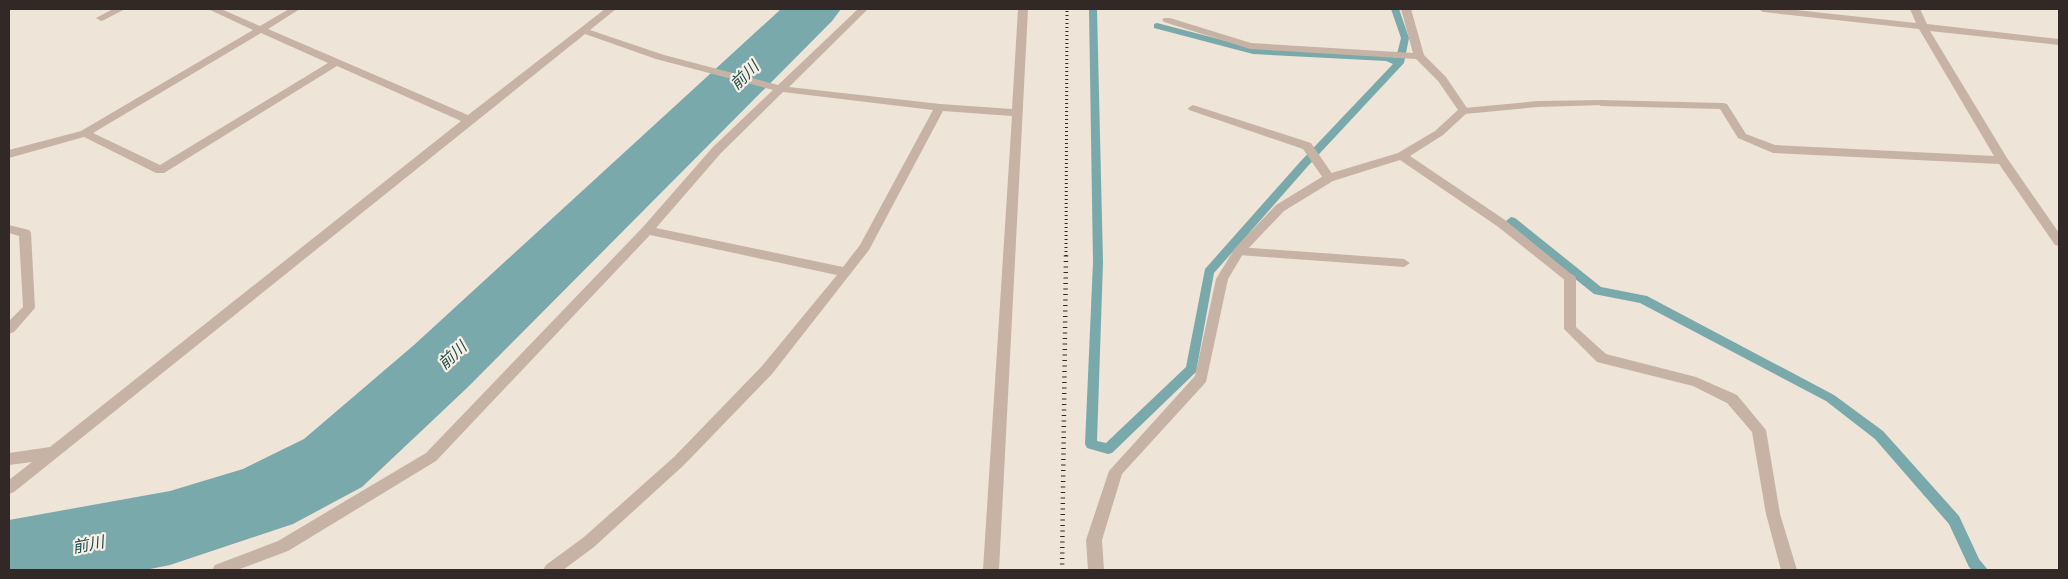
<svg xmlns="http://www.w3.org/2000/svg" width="2068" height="579" viewBox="0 0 2068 579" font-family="Quicksand,'Noto Sans JP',sans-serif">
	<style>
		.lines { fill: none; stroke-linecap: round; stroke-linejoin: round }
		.stream { fill: #79a9aa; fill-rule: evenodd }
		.river { fill: #79a9aa; fill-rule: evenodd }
		.lane { fill: #c6b3a5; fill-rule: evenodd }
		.street { fill: #c6b3a5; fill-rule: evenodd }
		.rail-far1 { stroke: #322926; stroke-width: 3; stroke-dasharray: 1 3; stroke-linecap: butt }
		.rail { stroke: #322926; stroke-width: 4.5; stroke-dasharray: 1 4.5; stroke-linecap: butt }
		.labels { text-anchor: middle; stroke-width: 4.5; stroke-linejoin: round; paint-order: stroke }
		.water-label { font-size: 16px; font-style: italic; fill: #1e4e50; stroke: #f7eee4 }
	</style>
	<rect width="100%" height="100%" fill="#efe4d8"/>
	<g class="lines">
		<path class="stream" d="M 1089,9 L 1097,9 L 1103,262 L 1097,441 L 1106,443 L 1186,367 L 1205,269 L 1300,162 L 1393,64 L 1386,61 L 1253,54 L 1154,28 L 1154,24 L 1157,23 L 1253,48 L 1388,55 L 1396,58 L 1401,38 L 1391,9 L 1399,9 L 1409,38 L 1404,63 L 1308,166 L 1214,273 L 1196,372 L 1112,453 L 1108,454 L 1087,448 L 1085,444 L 1093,262 Z
			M 1511,217 L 1515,218 L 1601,287 L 1647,296 L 1834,395 L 1883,431 L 1959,516 L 1979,559 L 1988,570 L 1972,570 L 1969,567 L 1949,524 L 1875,439 L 1826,401 L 1640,303 L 1594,294 L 1507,224 L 1506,221 Z"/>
		<path class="river" d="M 781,9 L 841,9 L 832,21 L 468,387 L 362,487 L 293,524 L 170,565 L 145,570 L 9,570 L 9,520 L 170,491 L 243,469 L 304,439 L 414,345 Z"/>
		<path class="lane" d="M 113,9 L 125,9 L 104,20 L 101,21 L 96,18 Z
			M 1601,100 L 1606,103 L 1605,105 L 1538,107 L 1464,114 L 1459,111 L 1464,108 L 1538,101 Z
			M 1193,105 L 1311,143 L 1335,178 L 1333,181 L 1325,181 L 1303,149 L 1189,110 L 1188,108 Z
			M 1239,247 L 1404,259 L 1410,263 L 1404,267 L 1239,255 L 1233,251 Z
			M 1570,274 L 1574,275 L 1576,278 L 1576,327 L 1606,354 L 1696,377 L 1737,395 L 1766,430 L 1780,514 L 1797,570 L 1781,570 L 1766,514 L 1752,432 L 1727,403 L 1693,386 L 1597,362 L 1564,329 L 1564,278 L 1566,275 Z"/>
		<path class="street" d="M 208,9 L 221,9 L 260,26 L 289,9 L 300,9 L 268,29 L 468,115 L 605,9 L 616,9 L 590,30 L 664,55 L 778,85 L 858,9 L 868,9 L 789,87 L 940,104 L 1012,109 L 1018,9 L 1028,9 L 999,570 L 983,570 L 1012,116 L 943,111 L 869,250 L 772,374 L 684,465 L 594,547 L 563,570 L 543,570 L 546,565 L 584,537 L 674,457 L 762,366 L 837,275 L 650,235 L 436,461 L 288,551 L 237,570 L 212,570 L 215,565 L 278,541 L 426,453 L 643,227 L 713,147 L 773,90 L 656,59 L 585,34 L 14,492 L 9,494 L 9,480 L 32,462 L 9,465 L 9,453 L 50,447 L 461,121 L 337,66 L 164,173 L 156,173 L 84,137 L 9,158 L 9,150 L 81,131 L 253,30 ZM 261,33 L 328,63 L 160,165 L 93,133 ZM 783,92 L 933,110 L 860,245 L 843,267 L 656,228 L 721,153 Z
			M 1401,9 L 1411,9 L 1424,55 L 1446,77 L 1469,111 L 1443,135 L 1410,156 L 1505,220 L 1576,278 L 1574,281 L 1566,281 L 1497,226 L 1400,160 L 1333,181 L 1284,211 L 1243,254 L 1228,279 L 1206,382 L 1122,474 L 1102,540 L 1104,570 L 1088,570 L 1086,540 L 1109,471 L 1195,376 L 1216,279 L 1235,248 L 1276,205 L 1325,175 L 1398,153 L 1435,131 L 1458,110 L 1438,81 L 1416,59 L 1250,49 L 1164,22 L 1162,20 L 1164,18 L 1170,18 L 1251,43 L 1413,53 Z
			M 1758,9 L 1787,9 L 1916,23 L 1910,9 L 1920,9 L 1927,24 L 2059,39 L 2059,45 L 1930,31 L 2007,158 L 2059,233 L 2059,246 L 2055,245 L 1999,164 L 1773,153 L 1738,138 L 1720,109 L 1601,106 L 1596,103 L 1601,100 L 1723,103 L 1727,104 L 1746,134 L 1775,145 L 1994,156 L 1919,29 L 1763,12 Z
			M 9,225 L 29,230 L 31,233 L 35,308 L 14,332 L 9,334 L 9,321 L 23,307 L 19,236 L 9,233 Z"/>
		<path class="rail-far1" d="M 1066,256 L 1067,9"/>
		<path class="rail" d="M 1062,570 L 1066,254"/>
	</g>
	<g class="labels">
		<g class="water-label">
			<text transform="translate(744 75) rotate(-44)" y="6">前川</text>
			<text transform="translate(452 355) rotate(-43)" y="6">前川</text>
			<text transform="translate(88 544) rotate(-11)" y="6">前川</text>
		</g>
	</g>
	<rect width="2068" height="579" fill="none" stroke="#322926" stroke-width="20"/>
</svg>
